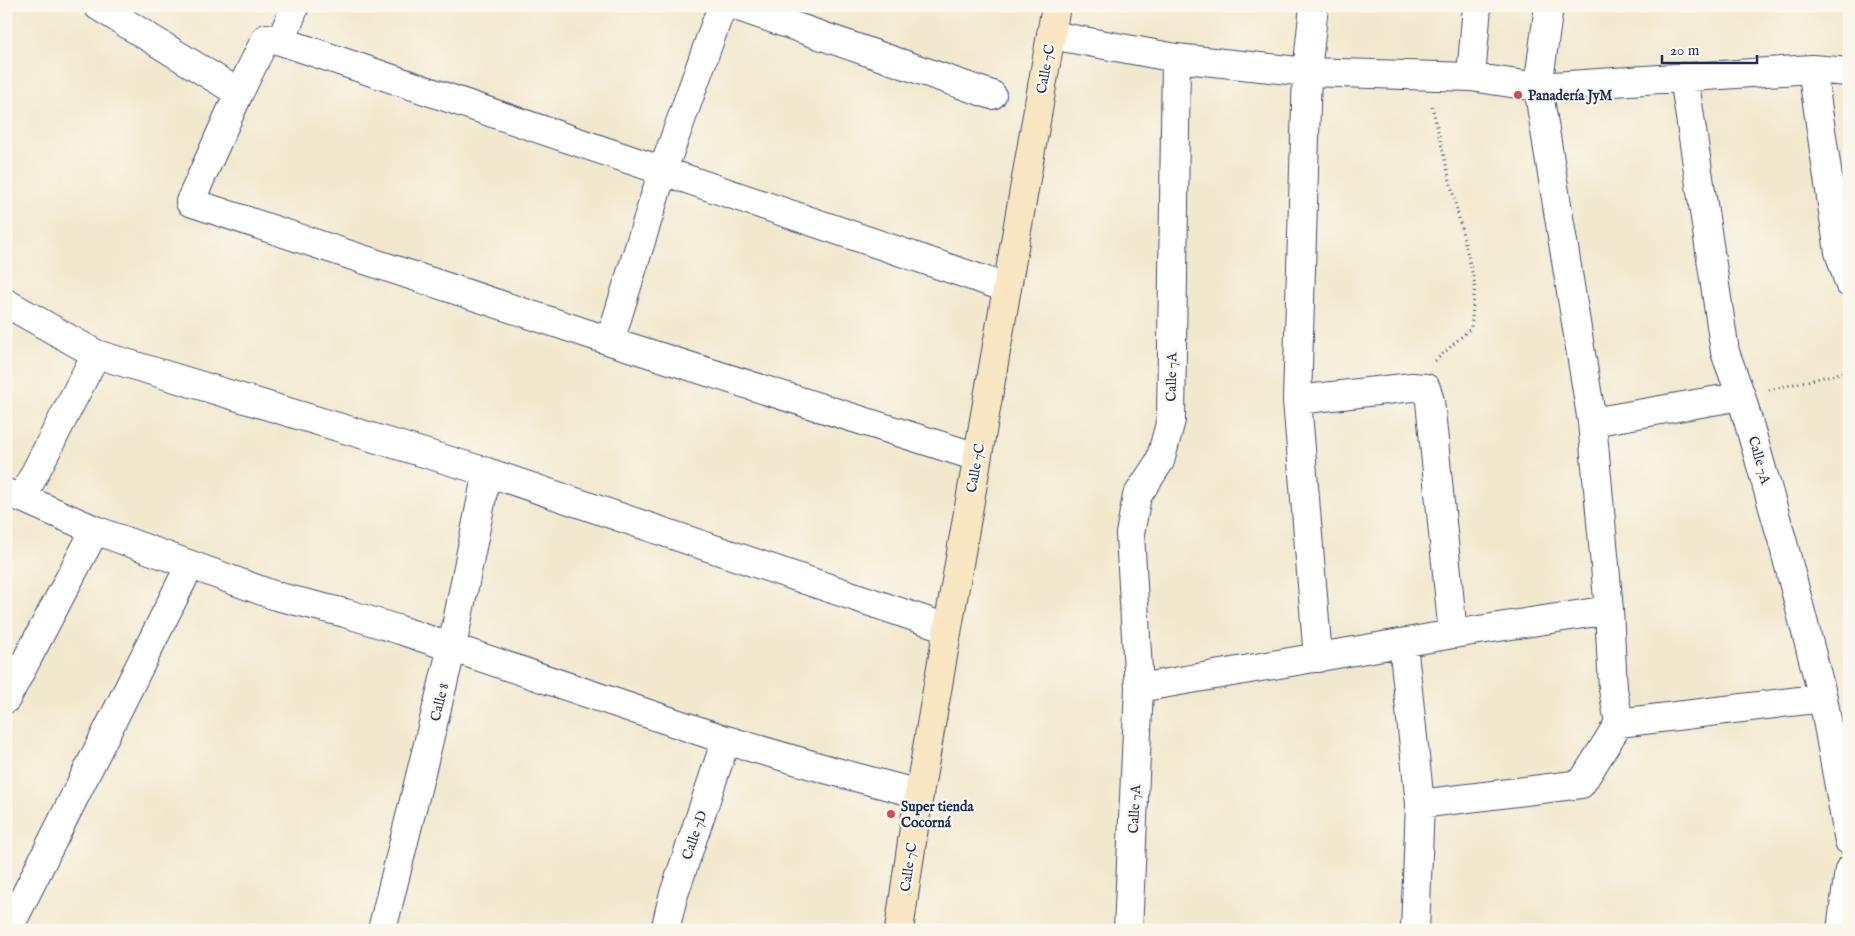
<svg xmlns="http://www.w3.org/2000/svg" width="1855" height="936" viewBox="0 0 1855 936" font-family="'IM FELL English',serif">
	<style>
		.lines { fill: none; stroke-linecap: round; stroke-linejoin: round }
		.street-casing { stroke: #3b4b6f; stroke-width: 30 }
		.secondary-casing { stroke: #3b4b6f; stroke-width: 30 }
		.path { stroke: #3b4b6f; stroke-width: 3; stroke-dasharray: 1 4; stroke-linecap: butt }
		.street { stroke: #fff; stroke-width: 28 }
		.secondary { stroke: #f9e7c3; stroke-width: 28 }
		.poi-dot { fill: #d1495b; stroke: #fbf7ec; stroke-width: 2 }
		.labels { text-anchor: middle; stroke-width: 4.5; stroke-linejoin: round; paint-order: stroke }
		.street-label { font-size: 14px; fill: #1b2f5e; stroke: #fbf7ec }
		.poi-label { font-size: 14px; font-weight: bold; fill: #1b2f5e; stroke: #fbf7ec; text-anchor: start }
	</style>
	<rect width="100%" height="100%" fill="#fbf7ec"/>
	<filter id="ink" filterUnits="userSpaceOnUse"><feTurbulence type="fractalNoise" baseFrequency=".02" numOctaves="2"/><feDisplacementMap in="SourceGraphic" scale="10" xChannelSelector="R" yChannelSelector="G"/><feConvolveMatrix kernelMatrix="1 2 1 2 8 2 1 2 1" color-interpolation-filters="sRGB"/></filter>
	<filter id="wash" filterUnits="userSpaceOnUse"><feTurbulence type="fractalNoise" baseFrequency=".0096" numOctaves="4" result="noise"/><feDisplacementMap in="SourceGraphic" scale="20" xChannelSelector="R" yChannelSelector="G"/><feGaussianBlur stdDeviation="1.12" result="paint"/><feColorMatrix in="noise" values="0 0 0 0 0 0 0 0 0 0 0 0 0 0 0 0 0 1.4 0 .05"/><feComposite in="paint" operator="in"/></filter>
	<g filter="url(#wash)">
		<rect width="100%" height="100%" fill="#f2e8ce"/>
	</g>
	<g filter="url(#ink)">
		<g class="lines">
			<defs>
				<path id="street" d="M 98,6 L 239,93
					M 736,6 L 992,95
					M 1314,6 L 1307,72 L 1297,400 L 1318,658
					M 1051,35 L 1176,58 L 1307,72 L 1471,77 L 1538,87 L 1812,69 L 1849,72
					M 281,41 L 295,6
					M 1812,69 L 1839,252 L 1849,283
					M 1471,77 L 1477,6
					M 1684,77 L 1725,352 L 1741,396 L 1782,539 L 1823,698 L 1849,841
					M 6,303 L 96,354 L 487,472 L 947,628
					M 610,341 L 663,170 L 722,6
					M 1297,400 L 1412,387 L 1426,388 L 1430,401 L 1453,634
					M 1592,422 L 1741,396
					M 977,457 L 610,341 L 190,202 L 239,93 L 266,38 L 281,41 L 1007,288
					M 6,493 L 22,498 L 95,530 L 276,596 L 345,613 L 400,630 L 726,740 L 829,770 L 919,794
					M 22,498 L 96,354
					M 1403,643 L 1420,804 L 1415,930
					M 1139,688 L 1453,634 L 1609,610
					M 6,699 L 95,530
					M 1619,723 L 1823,698
					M 1420,804 L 1581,784 L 1619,723 L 1613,689 L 1609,610 L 1592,422 L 1538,87 L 1549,6
					M 8,930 L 190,565
					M 382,930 L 452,647 L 487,472
					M 665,930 L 673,897 L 726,740
					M 1128,930 L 1139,688 L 1130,534 L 1137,496 L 1160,461 L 1171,420 L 1176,58
					M 1841,930 L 1849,870"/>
				<path id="secondary" d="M 899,930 L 919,794 L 1056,6"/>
			</defs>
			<use href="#street" class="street-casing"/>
			<use href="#secondary" class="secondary-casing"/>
			<path class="path" d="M 1432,106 L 1475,285 L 1471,328 L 1435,361
				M 1769,390 L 1849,371"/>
			<use href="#street" class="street"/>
			<use href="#secondary" class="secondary"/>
		</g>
	</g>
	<g class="poi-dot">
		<circle cx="1518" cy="95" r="5"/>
		<circle cx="891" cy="814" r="5"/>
	</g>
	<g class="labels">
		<g class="street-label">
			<text transform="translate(1045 69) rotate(-80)" y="5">Calle 7C</text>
			<text transform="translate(1171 377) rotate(-89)" y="5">Calle 7A</text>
			<text transform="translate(1760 460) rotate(74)" y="5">Calle 7A</text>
			<text transform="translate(975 468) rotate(-80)" y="5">Calle 7C</text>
			<text transform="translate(439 702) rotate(-76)" y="5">Calle 8</text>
			<text transform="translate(1134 809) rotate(-87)" y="5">Calle 7A</text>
			<text transform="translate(694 835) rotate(-71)" y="5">Calle 7D</text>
			<text transform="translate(908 867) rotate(-82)" y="5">Calle 7C</text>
		</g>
		<g class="poi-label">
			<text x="1528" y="100">Panadería JyM</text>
			<text x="901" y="811">Super tienda<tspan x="901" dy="16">Cocorná</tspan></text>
		</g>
	</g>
	<rect width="1855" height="936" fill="none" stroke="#fbf7ec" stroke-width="25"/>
	<path d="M1662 55v8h95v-8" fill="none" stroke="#1b2f5e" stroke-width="2.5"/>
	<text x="1670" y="55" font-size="15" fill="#1b2f5e" stroke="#fbf7ec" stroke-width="4" paint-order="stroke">20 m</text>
</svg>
